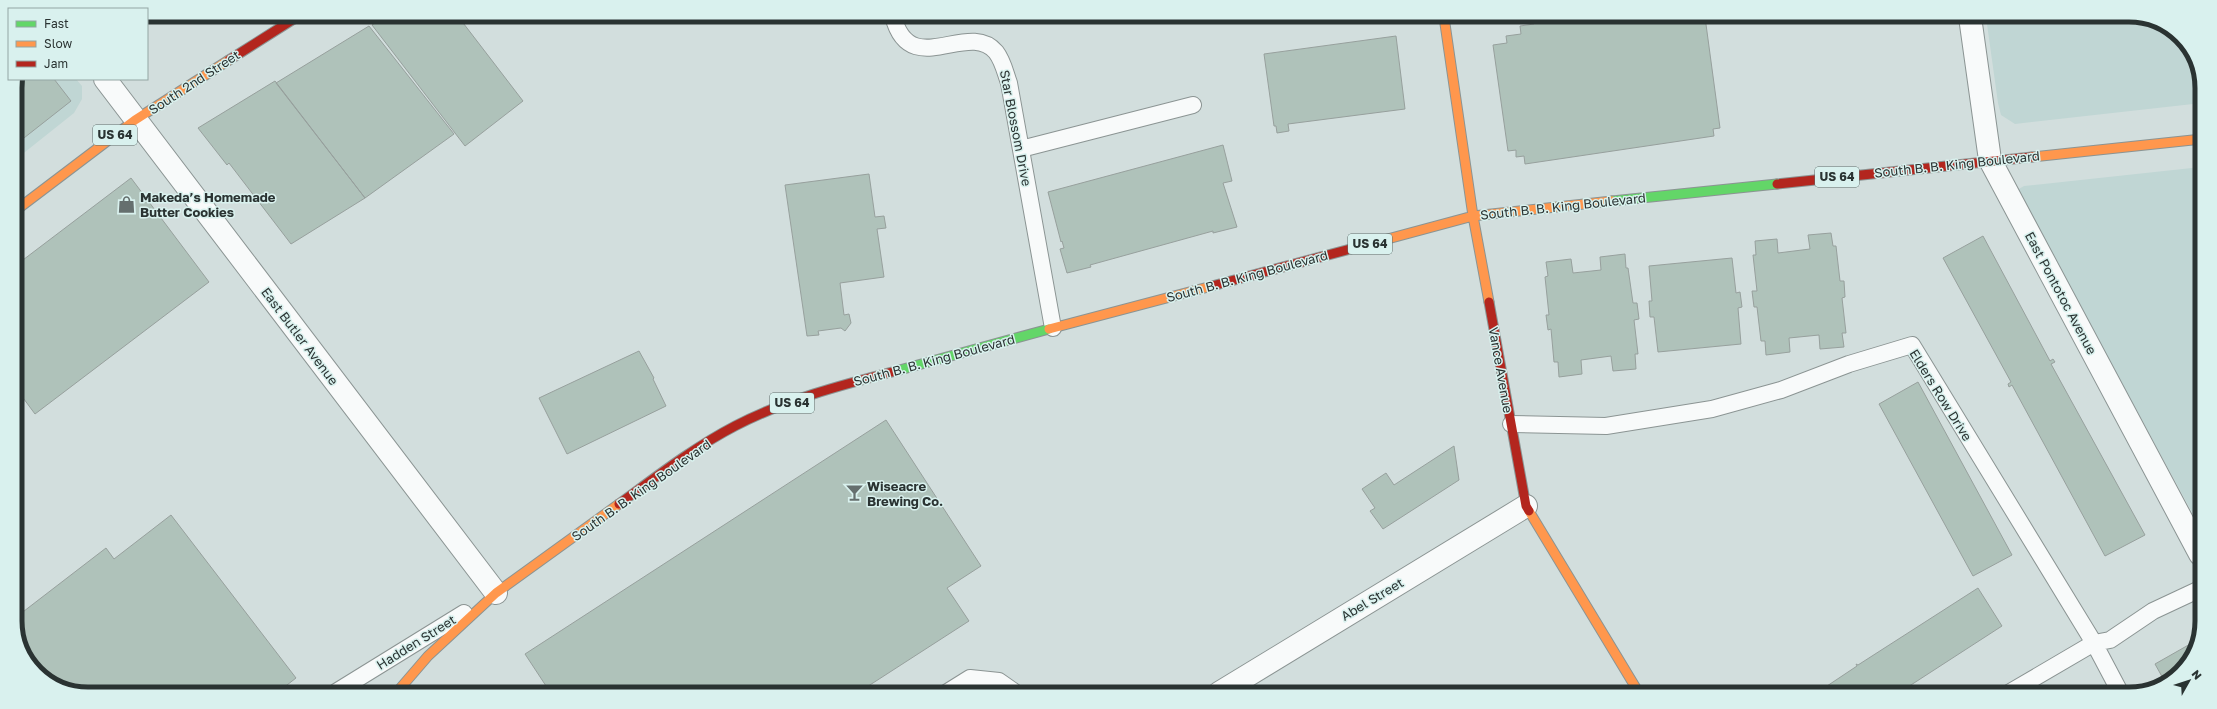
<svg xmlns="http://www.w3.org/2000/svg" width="2217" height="709" viewBox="0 0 2217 709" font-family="'Golos Text',sans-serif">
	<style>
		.built { fill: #c0d6d4 }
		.building { fill: #afc2ba; stroke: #97a09d }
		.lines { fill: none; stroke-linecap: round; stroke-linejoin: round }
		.lane-casing { stroke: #8b9493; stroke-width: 18 }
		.street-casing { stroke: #8b9493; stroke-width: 24 }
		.fast-casing { stroke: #8b9493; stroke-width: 11 }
		.slow-casing { stroke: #8b9493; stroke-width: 11 }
		.jam-casing { stroke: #8b9493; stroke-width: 11 }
		.lane { stroke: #f8fafa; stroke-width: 16 }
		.street { stroke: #f8fafa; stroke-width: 22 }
		.fast { stroke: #63d668; stroke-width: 9 }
		.slow { stroke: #ff974d; stroke-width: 9 }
		.jam { stroke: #b3261e; stroke-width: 9 }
		.labels { text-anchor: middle; stroke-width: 3; stroke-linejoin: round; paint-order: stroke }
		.shield { fill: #d9f1ee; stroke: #5e6c6a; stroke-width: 1 }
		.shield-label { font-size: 12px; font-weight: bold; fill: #2a3332 }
		.street-label { font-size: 13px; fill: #2a3332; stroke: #d9f1ee }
		.poi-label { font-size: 13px; font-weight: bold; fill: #2a3332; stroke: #d9f1ee; text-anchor: start }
		.rim { fill: none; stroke: #2a3332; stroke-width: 5 }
	</style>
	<rect width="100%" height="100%" fill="#d2dedd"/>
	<path class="built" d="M 1986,17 L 2148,18 L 2184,40 L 2202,83 L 2202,103 L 2015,124 L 2001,115 L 1998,103 Z
		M 17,79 L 76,79 L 82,86 L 82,99 L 74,113 L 15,160 L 15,88 Z
		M 2201,167 L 2200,527 L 2017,190 L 2024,186 Z"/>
	<path class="building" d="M 387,15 L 457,15 L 523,101 L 465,146 L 372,25 Z
		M 1533,17 L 1705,17 L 1720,128 L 1713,129 L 1714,136 L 1525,164 L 1524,156 L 1516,157 L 1516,150 L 1508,151 L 1493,45 L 1507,43 L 1506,36 L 1521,34 L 1520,26 L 1534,24 Z
		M 369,26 L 454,134 L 365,198 L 276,83 Z
		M 1396,36 L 1405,109 L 1288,124 L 1289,131 L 1277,133 L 1276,126 L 1274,126 L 1264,54 Z
		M 17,79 L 54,79 L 71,101 L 15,145 L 15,88 Z
		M 275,81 L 365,198 L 291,244 L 229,163 L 227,165 L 198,128 Z
		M 1223,145 L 1232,181 L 1223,183 L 1237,227 L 1213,233 L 1213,231 L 1090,265 L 1091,267 L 1067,273 L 1060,249 L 1064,248 L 1062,241 L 1061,242 L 1048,192 Z
		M 869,174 L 875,217 L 884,216 L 886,228 L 877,229 L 884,277 L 840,283 L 844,315 L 849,314 L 851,323 L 845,331 L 841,328 L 818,331 L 819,335 L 807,336 L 785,185 Z
		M 131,178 L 209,282 L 35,414 L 15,387 L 15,266 Z
		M 1831,233 L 1833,246 L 1836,246 L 1840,281 L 1844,281 L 1845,297 L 1842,298 L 1846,333 L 1842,333 L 1844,347 L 1820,349 L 1819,335 L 1789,338 L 1790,352 L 1766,355 L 1765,341 L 1761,341 L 1757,307 L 1754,307 L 1752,291 L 1757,291 L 1753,255 L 1756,255 L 1755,241 L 1777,239 L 1778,253 L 1810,249 L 1808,235 Z
		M 1983,236 L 2050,361 L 2053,359 L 2055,362 L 2051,364 L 2145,535 L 2105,556 L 2012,385 L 2009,387 L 2008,384 L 2011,382 L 1943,258 Z
		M 1625,254 L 1626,268 L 1628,268 L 1633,303 L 1637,303 L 1639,319 L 1634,320 L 1638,354 L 1635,354 L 1636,369 L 1613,371 L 1611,356 L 1581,360 L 1582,374 L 1559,377 L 1558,362 L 1554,362 L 1551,329 L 1548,330 L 1546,315 L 1549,315 L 1545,277 L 1548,276 L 1546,262 L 1571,259 L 1573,273 L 1601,270 L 1600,257 Z
		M 1732,258 L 1736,293 L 1740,292 L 1742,307 L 1738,308 L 1741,344 L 1658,352 L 1654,317 L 1650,317 L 1649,301 L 1652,301 L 1649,266 Z
		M 639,351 L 654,378 L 653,379 L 666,406 L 567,454 L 539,398 Z
		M 1918,382 L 2012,555 L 1973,576 L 1879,404 Z
		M 886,420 L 981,566 L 947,588 L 969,621 L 859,692 L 550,692 L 525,654 Z
		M 1454,446 L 1459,480 L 1383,529 L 1370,511 L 1375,508 L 1362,489 L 1386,473 L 1394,485 Z
		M 171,515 L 296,678 L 278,692 L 69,691 L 30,665 L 15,626 L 15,618 L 106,548 L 114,559 Z
		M 1978,588 L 2002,626 L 1897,694 L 1815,694 L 1857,666 L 1856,664 L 1858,665 Z
		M 2199,639 L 2173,679 L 2165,682 L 2155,664 Z"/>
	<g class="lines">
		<defs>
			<path id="lane" d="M 893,16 C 910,82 968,19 996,52 C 1003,61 1005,72 1009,83 L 1053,328
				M 1021,149 L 1193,105
				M 1511,424 L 1606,426 L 1712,409 L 1781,390 L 1849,364 L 1912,345 L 2094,643 L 2121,694
				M 336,692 L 464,613
				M 946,693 L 970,678 L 999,681 L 1016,693
				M 2007,694 L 2094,643 L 2110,640 L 2153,611 L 2200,589"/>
			<path id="street" d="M 1970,17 L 1990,160 L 2200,554
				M 105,79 L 496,593
				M 1219,693 L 1526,506"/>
			<path id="fast" d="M 1612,201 L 1777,184
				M 896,371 L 1049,329"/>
			<path id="slow" d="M 1444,17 L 1473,216 L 1489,302
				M 2032,157 L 2202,139
				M 15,211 L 135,120 L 229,60
				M 1369,244 L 1473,216 L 1612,201
				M 1049,329 L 1212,286
				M 1529,511 L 1639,693
				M 397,692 L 428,656 L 496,593 L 619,504"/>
			<path id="jam" d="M 229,60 L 300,15
				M 1777,184 L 2032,157
				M 1212,286 L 1369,244
				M 1489,302 L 1526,506 L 1529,511
				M 619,504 C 656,477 693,448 735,426 C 785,400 841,385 896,371"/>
		</defs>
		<use href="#lane" class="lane-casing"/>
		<use href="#street" class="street-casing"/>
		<use href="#fast" class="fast-casing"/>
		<use href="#slow" class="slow-casing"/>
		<use href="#jam" class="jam-casing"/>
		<use href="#lane" class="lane"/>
		<use href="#street" class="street"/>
		<use href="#fast" class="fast"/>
		<use href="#slow" class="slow"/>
		<use href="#jam" class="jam"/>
	</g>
	<defs>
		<symbol id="shop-bare" viewBox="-9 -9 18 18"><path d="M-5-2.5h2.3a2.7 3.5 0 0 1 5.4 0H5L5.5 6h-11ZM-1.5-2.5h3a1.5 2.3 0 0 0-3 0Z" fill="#656f6e" stroke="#d9f1ee" stroke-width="2.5" paint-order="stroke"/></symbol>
		<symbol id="bar-bare" viewBox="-9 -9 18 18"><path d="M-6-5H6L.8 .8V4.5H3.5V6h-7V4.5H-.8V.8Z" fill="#656f6e" stroke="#d9f1ee" stroke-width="2.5" paint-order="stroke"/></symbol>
	</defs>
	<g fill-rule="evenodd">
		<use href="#shop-bare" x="114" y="192" width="25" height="25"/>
		<use href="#bar-bare" x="842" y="480" width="25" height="25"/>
	</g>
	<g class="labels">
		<g class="shield">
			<rect x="93" y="125" width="44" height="20" rx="3"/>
			<rect x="1815" y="167" width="44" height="20" rx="3"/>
			<rect x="1348" y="234" width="44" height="20" rx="3"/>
			<rect x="770" y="393" width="44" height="20" rx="3"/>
		</g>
		<g class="shield-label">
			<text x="115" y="139">US 64</text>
			<text x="1837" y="181">US 64</text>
			<text x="1370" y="248">US 64</text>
			<text x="792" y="407">US 64</text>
		</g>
		<g class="street-label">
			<text transform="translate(194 82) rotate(-33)" y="5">South 2nd Street</text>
			<text transform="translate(1016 128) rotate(79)" y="5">Star Blossom Drive</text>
			<text transform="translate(1957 164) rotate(-6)" y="5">South B. B. King Boulevard</text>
			<text transform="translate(1563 206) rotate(-6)" y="5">South B. B. King Boulevard</text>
			<text transform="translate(1247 276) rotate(-15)" y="5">South B. B. King Boulevard</text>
			<text transform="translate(2061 293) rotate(62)" y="5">East Pontotoc Avenue</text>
			<text transform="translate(300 336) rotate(53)" y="5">East Butler Avenue</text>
			<text transform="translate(934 360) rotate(-15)" y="5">South B. B. King Boulevard</text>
			<text transform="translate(1501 370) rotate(80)" y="5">Vance Avenue</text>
			<text transform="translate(1941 395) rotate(58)" y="5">Elders Row Drive</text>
			<text transform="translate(641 490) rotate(-35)" y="5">South B. B. King Boulevard</text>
			<text transform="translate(1372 599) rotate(-31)" y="5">Abel Street</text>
			<text transform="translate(416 642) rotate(-32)" y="5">Hadden Street</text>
		</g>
		<g class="poi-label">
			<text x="140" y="202">Makeda’s Homemade<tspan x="140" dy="15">Butter Cookies</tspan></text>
			<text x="867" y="491">Wiseacre<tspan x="867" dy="15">Brewing Co.</tspan></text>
		</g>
	</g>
	<path d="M0 0H2217V709H0ZM88 22H2129A66 66 0 0 1 2195 88V621A66 66 0 0 1 2129 687H88A66 66 0 0 1 22 621V88A66 66 0 0 1 88 22Z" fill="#d9f1ee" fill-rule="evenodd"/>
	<path class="rim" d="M88 22H2129A66 66 0 0 1 2195 88V621A66 66 0 0 1 2129 687H88A66 66 0 0 1 22 621V88A66 66 0 0 1 88 22Z"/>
	<rect x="8" y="8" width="140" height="72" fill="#d9f1ee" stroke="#93a5a3"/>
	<rect x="16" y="21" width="20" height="6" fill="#63d668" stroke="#93a5a3"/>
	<text x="44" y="28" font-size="12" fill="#2a3332">Fast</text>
	<rect x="16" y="41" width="20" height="6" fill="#ff974d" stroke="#93a5a3"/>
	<text x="44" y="48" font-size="12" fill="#2a3332">Slow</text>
	<rect x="16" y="61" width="20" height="6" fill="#b3261e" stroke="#93a5a3"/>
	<text x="44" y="68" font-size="12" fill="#2a3332">Jam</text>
	<g transform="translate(2189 681) rotate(51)" stroke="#d9f1ee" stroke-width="3" paint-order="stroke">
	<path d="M0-3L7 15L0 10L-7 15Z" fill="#2a3332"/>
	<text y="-6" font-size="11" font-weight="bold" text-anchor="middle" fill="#2a3332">N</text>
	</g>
</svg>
